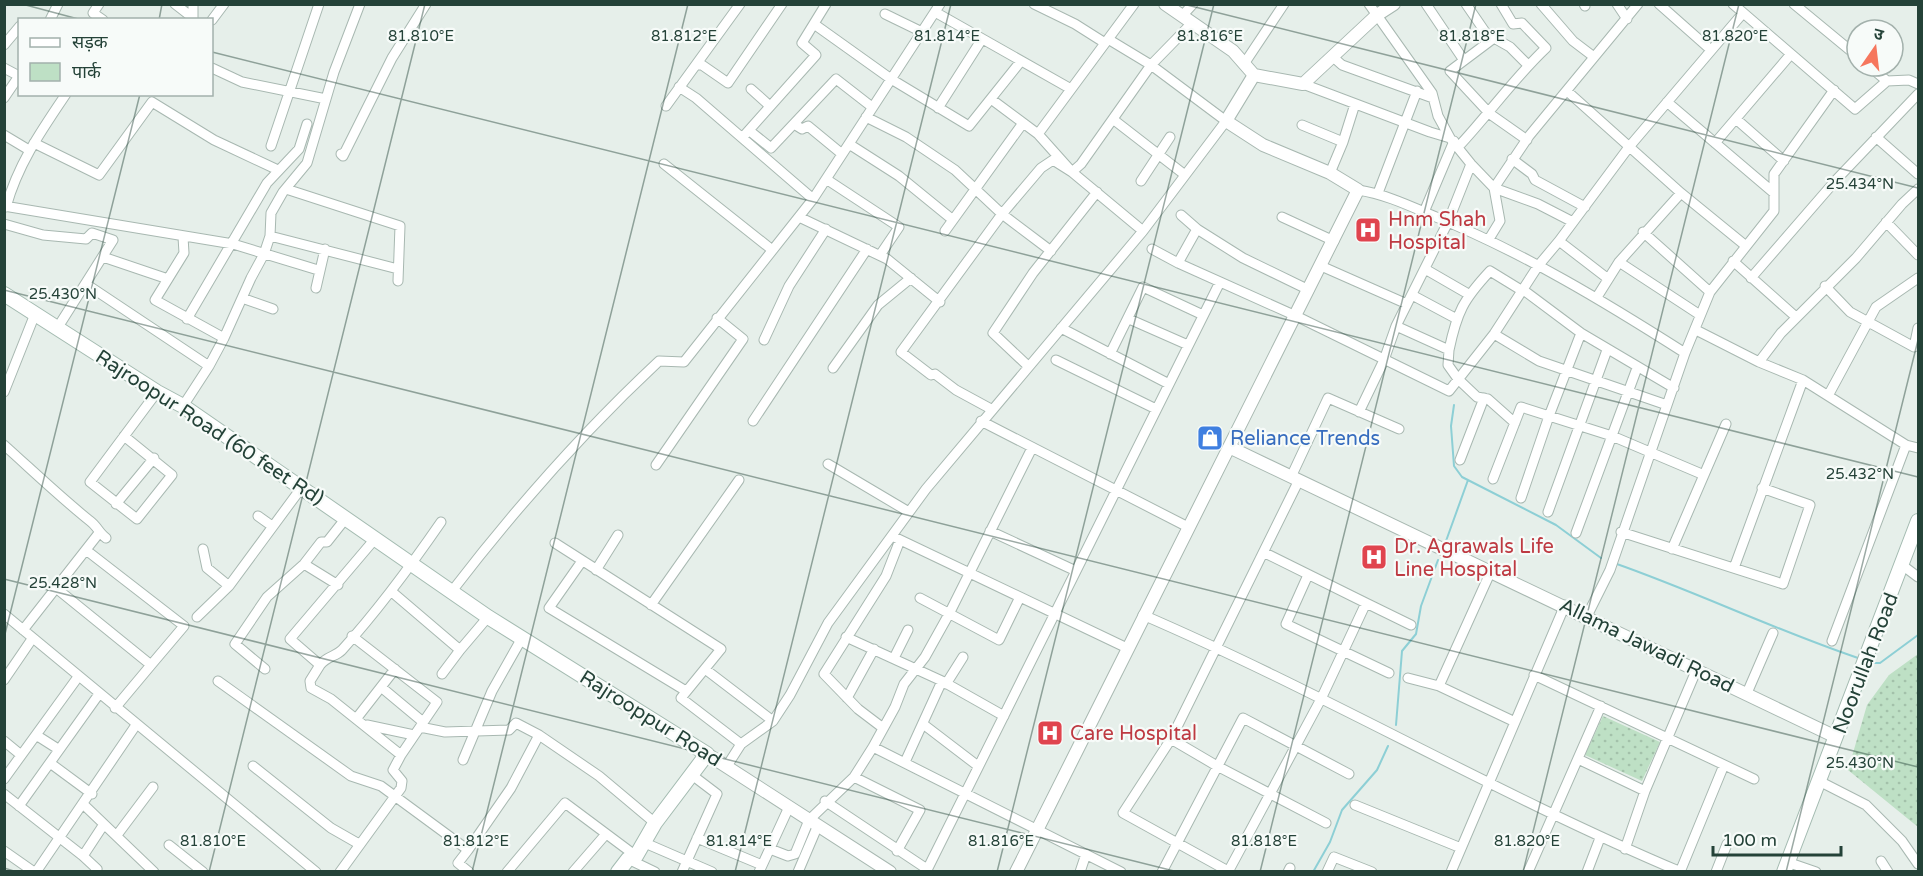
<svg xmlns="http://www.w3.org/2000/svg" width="1923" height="876" viewBox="0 0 1923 876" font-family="'Varela Round','Noto Sans Devanagari',sans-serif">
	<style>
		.green { fill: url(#green-dots) }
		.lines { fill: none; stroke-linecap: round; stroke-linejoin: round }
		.stream { stroke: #8dcfd5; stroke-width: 2 }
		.minor-casing { stroke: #a8b8b1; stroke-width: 11 }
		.tertiary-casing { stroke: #a8b8b1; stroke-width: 14 }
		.secondary-casing { stroke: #a4bbb1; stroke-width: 16 }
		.minor { stroke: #fff; stroke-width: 9 }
		.tertiary { stroke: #fff; stroke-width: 12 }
		.secondary { stroke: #fff; stroke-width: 14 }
		.ticks { fill: none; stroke: #244238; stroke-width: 1.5; stroke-opacity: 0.45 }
		.labels { text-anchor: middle; stroke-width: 4.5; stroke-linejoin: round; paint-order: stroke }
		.health-label { font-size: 20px; fill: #be3a42; stroke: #f7fbf9; text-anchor: start }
		.street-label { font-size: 20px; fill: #244238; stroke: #f7fbf9 }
		.shop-label { font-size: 20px; fill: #366cbe; stroke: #f7fbf9; text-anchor: start }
		.ticks-label { font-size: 15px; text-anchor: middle; fill: #244238; stroke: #f7fbf9; stroke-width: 4.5; stroke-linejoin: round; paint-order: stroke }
	</style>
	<defs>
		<pattern id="green-dots" width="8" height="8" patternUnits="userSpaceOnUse" patternTransform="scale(1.5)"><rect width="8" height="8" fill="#bee0c5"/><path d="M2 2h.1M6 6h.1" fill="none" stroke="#a3c1aa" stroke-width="1.8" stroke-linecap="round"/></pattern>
	</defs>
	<rect width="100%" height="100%" fill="#e6efea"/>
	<path class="green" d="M 1918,654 L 1918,827 L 1848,770 L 1867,705 L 1889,675 Z
		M 1603,716 L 1660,742 L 1642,781 L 1585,755 Z"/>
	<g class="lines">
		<path class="stream" d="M 1454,405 L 1451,426 L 1454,466 L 1462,477 L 1556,525 L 1601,558
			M 1446,541 L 1468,480
			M 1614,563 C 1697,592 1775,630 1858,658
			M 1872,663 L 1880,663 L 1918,635
			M 1396,725 L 1402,651 L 1416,634 L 1421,606 L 1438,560
			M 1313,872 L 1330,842 L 1342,810 L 1377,770 L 1388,746"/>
		<defs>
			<path id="minor" d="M 99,4 L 93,13 L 103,20
				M 175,4 L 193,18 L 193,4
				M 1034,4 L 1075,24 L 1105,43
				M 1369,4 L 1432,93 L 1438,116 L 1450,138 L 1471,164 L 1494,188 L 1538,204 L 1571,221
				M 1426,4 L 1463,59
				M 1466,4 L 1490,39 L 1494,38 L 1510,47 L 1528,65
				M 1541,4 L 1573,41 L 1594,57
				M 1584,4 L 1585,6
				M 1617,4 L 1627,19
				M 1659,4 L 1711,50
				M 1733,4 L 1855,109 L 1887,81
				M 1794,4 L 1857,56
				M 935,12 L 1071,89
				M 885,14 L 922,32
				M 1182,16 L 1193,4
				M 50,20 L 58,4
				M 212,20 L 224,4
				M 814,24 L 891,79 L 969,126 L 1021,61
				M 1494,38 L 1450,71 L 1490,114 L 1527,140
				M 4,45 L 20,26
				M 1333,57 L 1342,65 L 1433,98
				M 1244,64 L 1284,4
				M 697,65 L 702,65 L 728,83 L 782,4
				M 1869,66 L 1887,81 L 1909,80 L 1918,84
				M 4,68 L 19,76 L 4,98
				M 212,68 L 242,82 L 326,99
				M 1303,84 L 1430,132 L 1450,138
				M 679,87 L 696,98 L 813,199
				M 751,89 L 770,106
				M 1567,91 L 1681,193 L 1746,246
				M 991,99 L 1038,134 L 1072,172 L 1143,231
				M 1667,102 L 1774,193
				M 666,106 L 740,4
				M 938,108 L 982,39
				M 866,117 L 906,137 L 955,170 L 1002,214 L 1051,251
				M 1736,119 L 1784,161
				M 1114,120 L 1185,175
				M 794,124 L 802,129 L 808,126 L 842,154
				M 1302,125 L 1343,142 L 1330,173
				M 751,132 L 771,148 L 836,79 L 872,107
				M 1038,134 L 1134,4
				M 4,135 L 29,150
				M 1876,137 L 1918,174
				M 742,138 L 816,55 L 802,43 L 826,4
				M 1343,142 L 1355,104
				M 34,143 L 99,175 L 152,102 L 214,140 L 278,170
				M 1715,143 L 1791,54
				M 849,144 L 899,176 L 953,220
				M 271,146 L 319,4
				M 1459,146 C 1489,114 1514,78 1546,48 L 1522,23 L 1513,24 L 1501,4
				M 341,154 L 343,156 L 392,58 L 426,4
				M 1512,159 L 1532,174 L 1535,180 L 1585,207
				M 664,164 L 771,249
				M 826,179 L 899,227 L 880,255
				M 1141,181 L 1170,137
				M 286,189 L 400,226 L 398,281
				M 1358,190 C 1385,194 1410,206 1436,217 C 1524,253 1605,302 1685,353
				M 1378,193 L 1417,91
				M 4,206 L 233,244 L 318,270
				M 6,207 C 18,164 41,131 66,94
				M 1424,212 L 1454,141
				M 1181,215 L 1197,229 L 1178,263 L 1296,316 L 1449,391 L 1494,334 L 1538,266 L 1559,241
				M 799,217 L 887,259 L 940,302
				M 1282,217 L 1334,241
				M 1886,222 L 1918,255
				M 4,224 L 43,235 L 86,239 L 92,233 L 113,240 L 58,327
				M 1197,229 L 1243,258 L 1309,290
				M 945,231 L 1023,123
				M 1643,232 L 1710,292
				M 270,236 L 398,269
				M 183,237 L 184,253 L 155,300 L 224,338 L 251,278 L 264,254 L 270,236 L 271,213 L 283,192 L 307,163 L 334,72 L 360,4
				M 1489,239 L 1500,221 L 1494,188 L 1529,136 L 1638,4
				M 1152,249 L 1178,263
				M 103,257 L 168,279
				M 1733,261 L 1796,317
				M 1619,262 L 1700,315
				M 1321,266 L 1407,304
				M 1425,269 L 1470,295
				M 1607,278 L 1559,241 L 1629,147 L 1743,13
				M 1751,278 L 1836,180 L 1918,94
				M 86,284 L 209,366 L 183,406
				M 1825,286 L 1850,312 L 1914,347 L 1918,328
				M 316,288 L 325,249
				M 1522,289 L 1581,333 L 1674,388
				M 1412,295 L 1455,318
				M 1597,297 L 1619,262 L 1681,193
				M 242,298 L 273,309
				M 187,319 L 267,183 L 299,149 L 307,124
				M 1129,319 L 1188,345
				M 1396,326 L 1449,350 C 1457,312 1463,300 1490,271 L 1521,290
				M 1061,328 L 1169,384
				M 1696,330 L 1759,362 L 1803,380 L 1906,445 L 1918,448
				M 1494,334 L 1539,361 L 1667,405
				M 764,340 L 789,286 L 826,229
				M 1449,350 L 1448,365 L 1458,379 L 1477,397 L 1488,399 L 1515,423
				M 1110,354 L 1143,287 L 1203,315
				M 1056,360 L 1156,409
				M 1759,362 L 1781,333 L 1856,258 L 1902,204 L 1918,189
				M 209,366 L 224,338
				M 1028,366 L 993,333 L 1033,273 L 1097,192
				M 833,368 L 878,305 L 911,278
				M 4,392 L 35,314
				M 1829,394 L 1876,307 L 1918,278
				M 991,409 L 956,390 L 935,374 L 931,375 L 901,352 L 1002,214 L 1041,168 L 1053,160 L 1072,172 L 1081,164 L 1151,65 L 1192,23
				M 1359,412 L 1384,360 L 1396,326 L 1448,222 L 1471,164
				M 753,421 L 867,249
				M 981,421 L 1188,527
				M 124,436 L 172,475 L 137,519 L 90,482 L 157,392
				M 4,445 C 33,471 60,497 90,521 C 97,526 99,533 106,538
				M 1460,460 L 1484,398
				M 828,464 L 909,512
				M 656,465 L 743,339 L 717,318
				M 1291,477 L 1328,398 L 1399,429
				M 1493,479 L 1521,407 L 1612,436 L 1704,475
				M 1521,498 L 1549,416 L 1581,333
				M 116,504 L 154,458
				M 1548,512 L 1607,350
				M 258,516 L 272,526
				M 990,531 L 1076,571
				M 1621,532 L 1783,584 L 1810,505 L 1762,488
				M 1576,533 L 1637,368
				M 892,536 L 1127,648
				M 374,540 L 290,639 L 320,665 C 327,656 335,657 342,650 C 379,609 410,567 441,522
				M 555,543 L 721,649 L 681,698 L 741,744
				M 203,549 L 207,568 L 229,586
				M 1672,549 L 1726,424
				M 582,561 L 549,608 L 686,691
				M 304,564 L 338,585
				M 1902,565 L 1918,577
				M 1734,568 L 1803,380
				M 596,570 L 618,535
				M 1308,575 L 1286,624 L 1389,673
				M 56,588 L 151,665 L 184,626 L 86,550
				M 452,591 C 515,509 584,431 659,361 L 684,362 L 813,199 L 940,4
				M 392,592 L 460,650 L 488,617
				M 920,598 L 999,640 L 1020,597
				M 1366,603 L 1411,625
				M 651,605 L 739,480
				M 4,614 L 316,872
				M 1143,615 C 1326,694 1498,795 1681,872
				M 1587,616 L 1610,570 L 1685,353 L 1710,292 L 1774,211 L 1774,174 L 1834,90
				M 197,617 L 229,586 L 302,487
				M 23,630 L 99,533
				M 846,637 L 942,681 L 1004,716
				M 1832,641 L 1906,445
				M 894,658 L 908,630
				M 320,665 L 310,681 L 311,688 L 331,699 L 401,755 L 437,702 L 352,636
				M 265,669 L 235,644 L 267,597 L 304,564 L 321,542 L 327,542 L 346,518
				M 705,669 L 773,721
				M 442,674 L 460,650
				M 1534,675 L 1754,779
				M 1408,678 L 1439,686 L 1513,721
				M 4,680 L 32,639
				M 218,681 L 351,776 L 381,786 L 468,850 L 511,788 L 539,735 L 599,776 L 655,823
				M 946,684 L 963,657
				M 1439,686 L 1491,571
				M 381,687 L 423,722
				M 1747,693 L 1773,633
				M 847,698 L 874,649
				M 115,708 L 151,665
				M 356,719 L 395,669
				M 923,724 L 978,766
				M 367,725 L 414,735
				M 420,727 L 445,732 L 509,730 L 516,723 L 539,735
				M 883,728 L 858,709 L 824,674 L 886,576 L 900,540
				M 36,735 L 58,749
				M 1171,739 L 1217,766 L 1326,823
				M 4,741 L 21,755
				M 873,747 L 1121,872
				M 1578,759 L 1645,791
				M 463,760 L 492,691 L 522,638
				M 905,762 L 942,681
				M 50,763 L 92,794
				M 253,766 L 331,828 L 359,844
				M 727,766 L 741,744 L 773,721 L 790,695 L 828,623 L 926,489 L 1143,231 L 1226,121 L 1151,65 L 1108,39
				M 854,777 L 920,810 L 897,851
				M 4,779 L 78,677
				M 1819,781 L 1866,805 L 1902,841 L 1918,864
				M 4,794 L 83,856
				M 825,801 L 927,869
				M 83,804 L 154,872
				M 1355,805 L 1461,848
				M 19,806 L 99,694
				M 117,835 L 153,787
				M 697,838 L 762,865
				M 645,843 L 712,872
				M 169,845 L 203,872
				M 770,849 L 788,856 L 795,854 L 809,820 L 854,777 L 873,747 L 895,707 L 904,684 L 925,657 L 949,614 L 1032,448
				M 1625,849 L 1645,791 L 1696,671
				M 468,850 L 458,863 L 469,872
				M 4,851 L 34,872
				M 628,859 L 655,872
				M 1881,861 L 1888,872
				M 1787,862 L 1816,872
				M 1228,871 L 1123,813 L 1171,739 L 1299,480
				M 36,872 L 136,725
				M 95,872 L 97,869 L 83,856 L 104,824
				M 340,872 L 401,788 L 402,781 L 393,770 L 401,755
				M 507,872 L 565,803 L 636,856
				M 573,872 L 606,834
				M 682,872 L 717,794 L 692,775
				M 759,872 L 789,807
				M 798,872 L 818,825
				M 926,872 L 1220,282
				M 1080,872 L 1086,854
				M 1162,872 L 1243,718 L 1349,774
				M 1228,872 L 1321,699 L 1366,603 L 1265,553
				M 1288,872 L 1290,868
				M 1327,872 L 1334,857 L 1372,872
				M 1451,872 L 1565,605
				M 1528,872 L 1601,706
				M 1587,872 L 1600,838
				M 1680,872 L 1724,765
				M 1716,872 L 1727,844"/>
			<path id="tertiary" d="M 1254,75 L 1303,84 L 1377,15 L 1394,4
				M 1229,447 L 1836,737
				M 707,754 L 890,872
				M 1016,872 L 1358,190 L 1330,173 L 1263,145 L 1226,121 L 1254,75 L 1233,51 L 1165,4"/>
			<path id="secondary" d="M 4,294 L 157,392 L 183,406 L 488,617 L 707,754 L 655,823 L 636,856 L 628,859 L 618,872
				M 1784,872 L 1918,521"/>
		</defs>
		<use href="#minor" class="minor-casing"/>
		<use href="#tertiary" class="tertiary-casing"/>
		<use href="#secondary" class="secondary-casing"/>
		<use href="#minor" class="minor"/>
		<use href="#tertiary" class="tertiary"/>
		<use href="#secondary" class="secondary"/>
	</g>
	<path class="ticks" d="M 22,4 L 82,20M 1183,4 L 1918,188M 159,20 L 162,4M 212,52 L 1918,477M 4,290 L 1918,767M 4,579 L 1178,872M 4,638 L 140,94M 4,868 L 17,872M 209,872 L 425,4M 472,872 L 688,4M 735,872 L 951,4M 997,872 L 1214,4M 1260,872 L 1476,4M 1523,872 L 1739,4M 1786,872 L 1918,340"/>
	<defs>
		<symbol id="hospital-square" viewBox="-11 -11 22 22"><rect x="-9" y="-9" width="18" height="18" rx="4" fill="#e0444e" stroke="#f7fbf9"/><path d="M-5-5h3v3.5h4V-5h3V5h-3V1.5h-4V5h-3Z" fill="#fff"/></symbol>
		<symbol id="shop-square" viewBox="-11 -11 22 22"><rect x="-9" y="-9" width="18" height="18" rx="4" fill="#3f7fe0" stroke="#f7fbf9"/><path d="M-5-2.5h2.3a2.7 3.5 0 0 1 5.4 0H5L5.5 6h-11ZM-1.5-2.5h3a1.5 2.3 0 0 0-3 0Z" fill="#fff"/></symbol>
	</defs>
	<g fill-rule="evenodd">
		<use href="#hospital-square" x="1353" y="215" width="30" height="30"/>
		<use href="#shop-square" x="1195" y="423" width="30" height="30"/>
		<use href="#hospital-square" x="1359" y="542" width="30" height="30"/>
		<use href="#hospital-square" x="1035" y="718" width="30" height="30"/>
	</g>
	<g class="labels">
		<g class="health-label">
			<text x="1388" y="226">Hnm Shah<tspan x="1388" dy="23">Hospital</tspan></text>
			<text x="1394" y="553">Dr. Agrawals Life<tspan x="1394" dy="23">Line Hospital</tspan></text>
			<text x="1070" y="740">Care Hospital</text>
		</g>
		<g class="street-label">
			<text transform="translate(210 427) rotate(33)" y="7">Rajroopur Road (60 feet Rd)</text>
			<text transform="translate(1647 645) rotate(26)" y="7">Allama Jawadi Road</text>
			<text transform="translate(1865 663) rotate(-69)" y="7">Noorullah Road</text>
			<text transform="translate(651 718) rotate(32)" y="7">Rajrooppur Road</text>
		</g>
		<g class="shop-label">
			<text x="1230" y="445">Reliance Trends</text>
		</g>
	</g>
	<g class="ticks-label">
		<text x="421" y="41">81.810°E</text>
		<text x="684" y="41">81.812°E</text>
		<text x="947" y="41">81.814°E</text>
		<text x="1210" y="41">81.816°E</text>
		<text x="1472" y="41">81.818°E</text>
		<text x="1735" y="41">81.820°E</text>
		<text x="1860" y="189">25.434°N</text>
		<text x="63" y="299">25.430°N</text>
		<text x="1860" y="479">25.432°N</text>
		<text x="63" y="588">25.428°N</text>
		<text x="1860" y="768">25.430°N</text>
		<text x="213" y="846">81.810°E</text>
		<text x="476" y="846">81.812°E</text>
		<text x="739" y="846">81.814°E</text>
		<text x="1001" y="846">81.816°E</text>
		<text x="1264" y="846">81.818°E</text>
		<text x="1527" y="846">81.820°E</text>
	</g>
	<rect width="1923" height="876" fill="none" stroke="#244238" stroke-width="12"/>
	<rect x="18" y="18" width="195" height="78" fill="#f7fbf9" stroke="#a3b1ac" stroke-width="1.5"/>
	<rect x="30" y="38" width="30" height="9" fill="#ffffff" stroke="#a3b1ac" stroke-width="1.5"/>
	<text x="72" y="48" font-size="18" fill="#244238">सड़क</text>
	<rect x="30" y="63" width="30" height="18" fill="#bee0c5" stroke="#a3b1ac" stroke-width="1.5"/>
	<text x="72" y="78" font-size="18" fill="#244238">पार्क</text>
	<g transform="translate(1875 48) rotate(14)"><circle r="28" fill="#f7fbf9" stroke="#a3b1ac" stroke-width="1.5"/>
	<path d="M0-4.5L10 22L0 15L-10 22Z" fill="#f6765d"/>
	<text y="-9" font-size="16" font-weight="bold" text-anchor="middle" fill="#244238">उ</text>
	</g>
	<path d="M1713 846v9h128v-9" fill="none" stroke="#244238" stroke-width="3"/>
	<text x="1722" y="846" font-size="18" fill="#244238" stroke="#f7fbf9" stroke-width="4.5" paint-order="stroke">100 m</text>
</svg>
